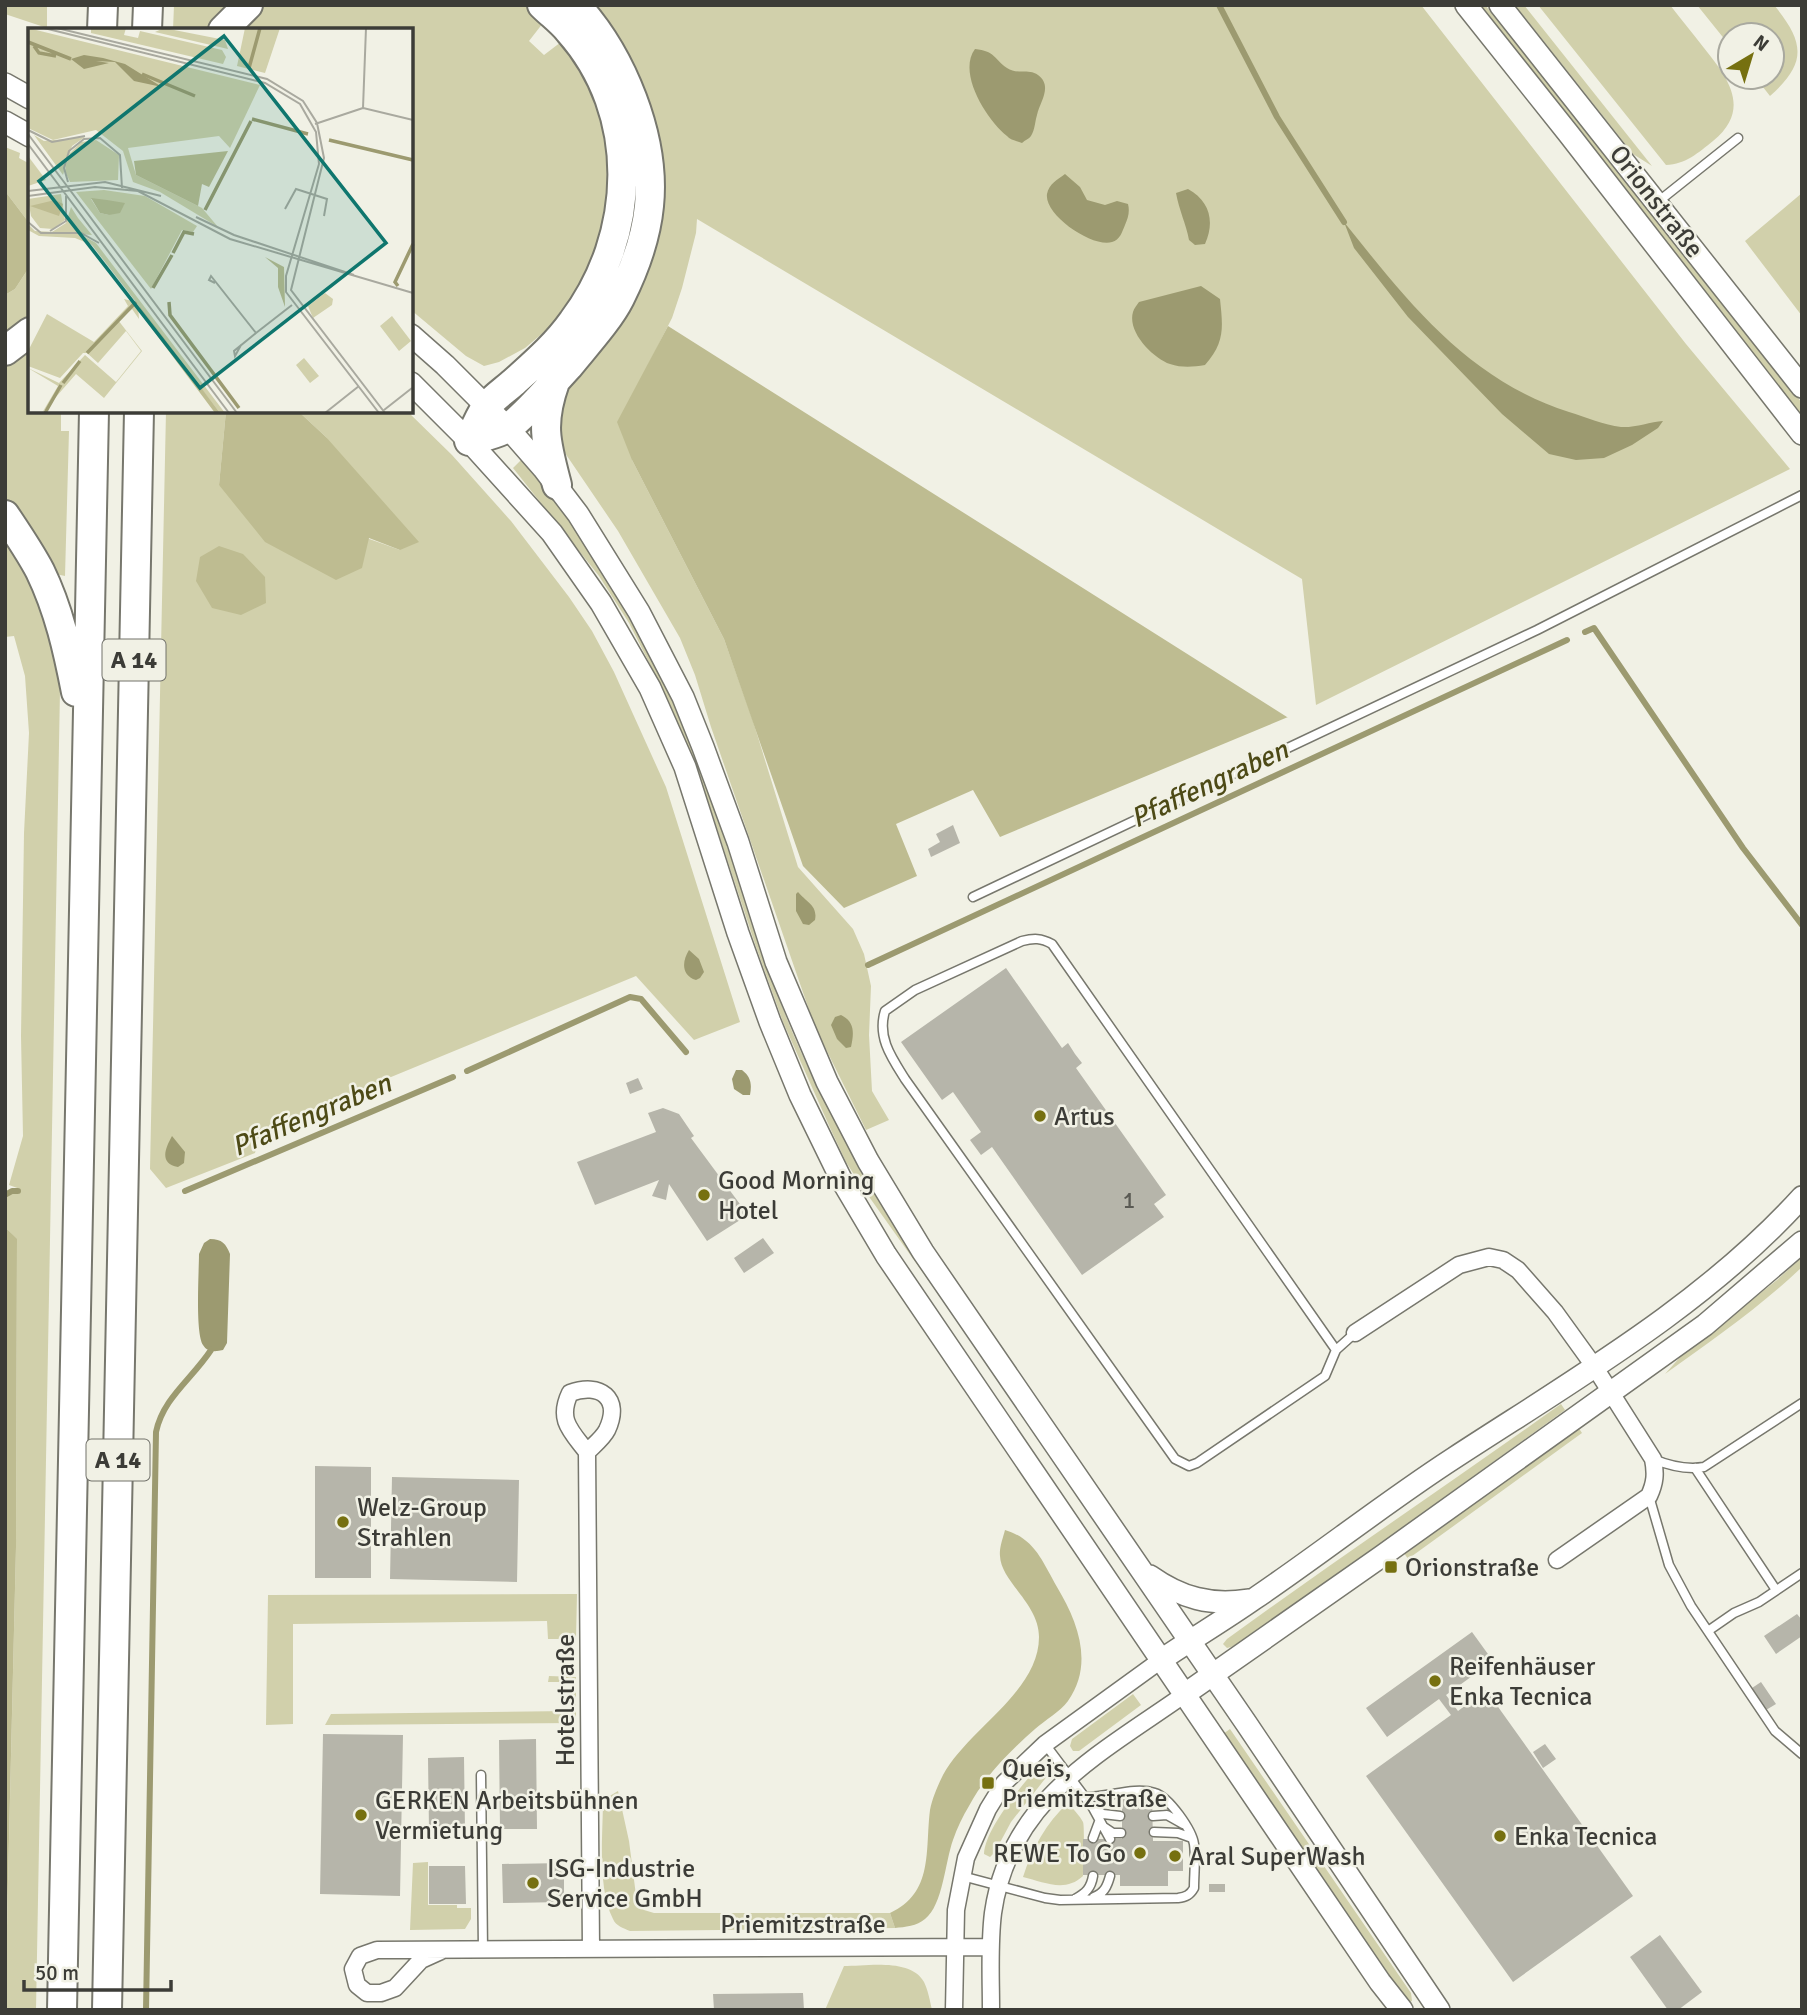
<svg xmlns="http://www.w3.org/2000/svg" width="1807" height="2015" viewBox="0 0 1807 2015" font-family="Signika,sans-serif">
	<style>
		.green { fill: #d1d0ab }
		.forest { fill: #bebc91 }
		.water { fill: #9c9a70 }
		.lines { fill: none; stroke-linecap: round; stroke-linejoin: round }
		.stream { stroke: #9c9a70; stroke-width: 6 }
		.building { fill: #b6b5aa }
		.lane-casing { stroke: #77776d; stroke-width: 11 }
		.street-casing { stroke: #77776d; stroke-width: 19 }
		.secondary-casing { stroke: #77776d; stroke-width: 24 }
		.highway-casing { stroke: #77776d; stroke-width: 32 }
		.lane { stroke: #fff; stroke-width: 8 }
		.street { stroke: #fff; stroke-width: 16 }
		.secondary { stroke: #fff; stroke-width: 21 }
		.highway { stroke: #fff; stroke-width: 28 }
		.poi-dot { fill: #767010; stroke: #f1f1e5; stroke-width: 2.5 }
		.labels { text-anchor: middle; stroke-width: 5; stroke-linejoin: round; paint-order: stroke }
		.number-label { font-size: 23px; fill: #5a5a54 }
		.shield { fill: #f1f1e5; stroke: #72726b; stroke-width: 2 }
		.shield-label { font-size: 24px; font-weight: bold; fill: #3c3c37 }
		.street-label { font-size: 26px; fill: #3c3c37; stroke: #f1f1e5 }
		.poi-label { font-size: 26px; fill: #3c3c37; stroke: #f1f1e5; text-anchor: start }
		.water-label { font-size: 28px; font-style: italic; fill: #4d4a16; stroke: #f1f1e5 }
		.inset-river { fill: none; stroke: #9c9a70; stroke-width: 3.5 }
		.inset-road { fill: none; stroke: #a9a99f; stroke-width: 2 }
		.view { fill: #0f766e; fill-opacity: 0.15; stroke: #0f766e; stroke-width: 3.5 }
		.inset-edge { fill: none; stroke: #3c3c37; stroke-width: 3.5 }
	</style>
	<rect width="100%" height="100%" fill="#f1f1e5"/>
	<path class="green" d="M 5,5 L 47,5 L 47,28 L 5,14 Z
		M 174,5 L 233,5 L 211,30 L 173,30 Z
		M 255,5 L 527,5 L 543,23 L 529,41 L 544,55 L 561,42 L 578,55 L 612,140 L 605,220 L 592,266 L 572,302 L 550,327 L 525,348 L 499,362 L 484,366 L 466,356 L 411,310 L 411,30 L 231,30 Z
		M 588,5 L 1421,5 L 1686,344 L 1790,469 L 1316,705 L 1302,579 L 697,219 L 696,233 L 682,288 L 672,318 L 646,369 L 632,460 L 724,639 L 752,718 L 798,867 L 853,929 L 864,954 L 871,986 L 869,1035 L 872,1091 L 889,1120 L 866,1130 L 815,1027 L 711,727 L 695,675 L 680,638 L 618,531 L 565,453 L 556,427 L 556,409 L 651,216 Z
		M 1475,5 L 1485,5 L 1802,403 L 1802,417 Z
		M 1515,5 L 1524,5 L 1652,166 L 1633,154 Z
		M 1538,5 L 1670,5 C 1681,19 1693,34 1704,48 C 1728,78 1752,109 1713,141 C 1698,153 1686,164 1666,165 Z
		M 1697,5 L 1774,5 C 1805,43 1807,63 1770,96 L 1755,77 L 1772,77 L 1772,35 L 1730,35 L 1730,46 Z
		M 5,147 L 20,153 L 19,158 L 30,164 L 30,224 L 5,191 Z
		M 1802,193 L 1802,316 L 1745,241 Z
		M 30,266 L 30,320 L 5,342 L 5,295 L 15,289 Z
		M 30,346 L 30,411 L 61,411 L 61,431 L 69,431 L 65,576 L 51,573 L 17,513 L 5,500 L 5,364 Z
		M 166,411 L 226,411 L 219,485 L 400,550 L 326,437 L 298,411 L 407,411 L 452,455 L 511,521 L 569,597 L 592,631 L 614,672 L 666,787 L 740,1022 L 694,1040 L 636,976 L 260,1131 L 255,1153 L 166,1188 L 150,1169 Z
		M 523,458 C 587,540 643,629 684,724 C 725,820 748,922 787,1019 C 834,1137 909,1242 977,1349 L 860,1184 L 846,1162 L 831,1130 L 783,1022 L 755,944 L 698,771 L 659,682 L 629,623 L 599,576 L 513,468 Z
		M 5,524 L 18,543 L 56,646 L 60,690 L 36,2010 L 5,2010 L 16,1547 L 17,1240 L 8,1230 L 5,1230 L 5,1199 L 11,1194 L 19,1194 L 20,1189 L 9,1185 L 23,1136 L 21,1036 L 24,833 L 29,733 L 25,676 L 14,636 L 5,637 Z
		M 1802,1257 L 1802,1267 C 1760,1307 1712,1340 1665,1374 L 1682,1355 L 1777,1280 Z
		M 1561,1404 L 1565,1410 L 1251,1637 L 1231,1647 L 1227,1648 L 1223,1644 L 1227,1639 C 1337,1559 1450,1483 1561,1404 Z
		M 1578,1427 L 1582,1433 L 1408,1559 L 1404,1553 Z
		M 577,1594 L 576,1639 L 548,1639 L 547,1621 L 293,1624 L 293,1724 L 266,1725 L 268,1595 Z
		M 549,1676 L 576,1677 L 576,1723 L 325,1725 L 331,1714 L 570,1711 L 570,1682 L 548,1682 Z
		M 1133,1694 L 1141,1705 L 1079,1751 L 1073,1751 L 1070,1746 L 1072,1739 Z
		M 1230,1729 L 1411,1993 L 1412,2001 L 1409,2002 L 1404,1998 L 1223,1734 Z
		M 1043,1767 L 1047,1770 L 1048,1775 L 1011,1822 L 995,1852 L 990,1857 L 984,1854 C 985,1829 1020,1788 1036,1769 Z
		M 618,1791 L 629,1841 L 637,1903 L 644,1910 L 654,1913 L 890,1913 L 895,1928 L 630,1931 C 623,1928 616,1926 613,1919 C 597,1888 603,1834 603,1800 Z
		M 1068,1803 C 1073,1809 1080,1816 1083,1822 C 1085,1827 1083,1867 1083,1876 C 1065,1893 1044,1882 1023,1877 C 1032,1849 1046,1823 1068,1803 Z
		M 428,1862 L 428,1905 L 457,1905 L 457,1908 L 471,1908 L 471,1919 L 465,1929 L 410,1930 L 413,1863 Z
		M 844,1966 C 867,1966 911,1958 924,1982 C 928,1990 930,2001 932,2010 L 825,2010 Z"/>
	<path class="forest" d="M 5,191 L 30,224 L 30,266 L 15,289 L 5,295 Z
		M 668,326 L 1287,717 L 1288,717 L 1000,837 L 973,790 L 896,824 L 917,876 L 844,908 L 803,866 L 724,639 L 632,460 L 617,422 Z
		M 226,411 L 298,411 L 326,437 L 419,542 L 400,550 L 369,538 L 362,568 L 336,580 L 265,542 L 219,485 Z
		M 219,546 L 243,554 L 265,577 L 266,603 L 241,615 L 212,608 L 196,581 L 200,557 Z
		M 5,1230 L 8,1230 L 17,1239 L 16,1547 L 5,2006 Z
		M 1005,1530 C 1035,1539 1042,1561 1057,1587 C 1078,1622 1094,1664 1068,1701 C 1060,1712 1045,1720 1035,1729 C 1010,1751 985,1776 969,1806 C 963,1816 957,1828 953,1840 C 945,1862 943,1905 925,1919 C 917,1926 905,1927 895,1928 L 890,1913 C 934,1893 925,1850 930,1810 C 932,1799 938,1785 943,1775 C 968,1729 1039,1692 1039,1637 C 1039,1603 1001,1582 1000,1556 C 999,1548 1003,1538 1005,1530 Z"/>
	<path class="water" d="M 975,49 C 995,51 993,58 1007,68 C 1017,75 1028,68 1038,75 C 1053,86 1040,102 1037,115 C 1035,121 1035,130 1031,136 C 1029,139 1025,140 1022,143 C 1017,141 1010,140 1007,136 C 987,120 957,73 975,49 Z
		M 1065,174 L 1080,187 L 1087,200 L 1105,205 L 1117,201 L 1128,204 C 1130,212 1128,218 1125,225 C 1122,232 1120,240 1112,242 C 1093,248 1044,215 1047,194 C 1049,184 1057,180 1065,174 Z
		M 1188,189 C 1210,201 1215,222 1205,244 L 1195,245 L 1189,240 C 1186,224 1179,210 1176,193 Z
		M 1344,222 C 1409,303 1467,379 1569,412 C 1586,417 1604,425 1621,427 C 1634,428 1650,422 1663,421 L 1658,428 L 1632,445 L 1604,458 L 1576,460 L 1549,454 L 1502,414 L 1408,317 L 1354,248 Z
		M 1201,286 L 1220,299 C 1223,328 1225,342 1205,365 C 1193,367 1182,368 1170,364 C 1153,358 1127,332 1133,312 C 1134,308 1137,305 1139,302 Z
		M 798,892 C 806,902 818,905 815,920 L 809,925 L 803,924 L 796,911 L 796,894 Z
		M 689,950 L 699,959 L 704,972 L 700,978 L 696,980 C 681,975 682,961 689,950 Z
		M 841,1015 C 855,1022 854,1033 851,1047 L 846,1048 L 837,1039 L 831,1025 L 835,1017 Z
		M 736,1070 L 742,1070 C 751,1077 752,1084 750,1095 L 743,1095 L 734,1089 L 732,1079 Z
		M 172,1136 L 185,1152 L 184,1163 L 178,1167 C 159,1163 165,1149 172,1136 Z
		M 210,1239 C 222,1239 226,1244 230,1254 L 227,1343 L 223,1350 C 215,1352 207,1352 203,1345 C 195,1332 199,1272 199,1254 L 204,1243 Z"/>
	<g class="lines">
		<path class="stream" d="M 1219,5 L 1277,117 L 1344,222
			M 1585,632 L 1594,628 L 1743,848 L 1802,925
			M 868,965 L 1567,640
			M 467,1071 L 630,997 L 641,999 L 686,1052
			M 185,1191 L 453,1077
			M 5,1195 L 12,1191 L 18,1191
			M 146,2010 L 156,1432 C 163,1398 192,1379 211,1350"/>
	</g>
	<path class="building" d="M 953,825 L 960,843 L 931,857 L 928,849 L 940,842 L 936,834 Z
		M 1006,968 L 1062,1048 L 1068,1043 L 1075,1054 L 1082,1063 L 1076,1068 L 1166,1195 L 1154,1204 L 1164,1217 L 1082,1275 L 992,1147 L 981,1155 L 970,1140 L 981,1132 L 953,1092 L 942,1100 L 901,1042 Z
		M 638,1078 L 643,1089 L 630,1094 L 626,1083 Z
		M 663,1108 L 679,1114 L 694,1136 L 691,1138 L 748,1215 L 707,1241 L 669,1184 L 666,1200 L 652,1196 L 659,1180 L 595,1205 L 577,1162 L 656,1132 L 648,1113 Z
		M 763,1238 L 774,1253 L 744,1273 L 734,1258 Z
		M 315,1466 L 371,1467 L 371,1578 L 315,1578 Z
		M 392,1477 L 519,1480 L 517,1582 L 390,1579 Z
		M 1797,1614 L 1802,1620 L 1802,1636 L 1776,1654 L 1764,1636 Z
		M 1472,1632 L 1493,1661 L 1446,1695 L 1458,1711 L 1486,1690 L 1633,1896 L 1513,1982 L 1366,1776 L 1451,1715 L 1439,1699 L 1387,1737 L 1366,1708 Z
		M 1761,1682 L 1776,1704 L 1766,1710 L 1752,1688 Z
		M 323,1734 L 403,1735 L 400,1896 L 320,1894 Z
		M 536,1739 L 537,1829 L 500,1829 L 499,1740 Z
		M 1545,1744 L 1556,1759 L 1543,1768 L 1533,1752 Z
		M 464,1757 L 465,1830 L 429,1830 L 428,1758 Z
		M 1122,1797 L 1152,1798 L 1153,1841 L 1183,1841 L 1183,1871 L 1168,1871 L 1168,1886 L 1120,1886 L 1120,1875 L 1083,1875 L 1083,1839 L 1122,1839 Z
		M 564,1863 L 564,1902 L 503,1903 L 502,1864 Z
		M 429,1866 L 465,1866 L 466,1904 L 429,1904 Z
		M 1209,1884 L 1225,1884 L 1225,1892 L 1209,1892 Z
		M 1660,1935 L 1702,1992 L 1678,2010 L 1668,2010 L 1630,1957 Z
		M 803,1993 L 804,2010 L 714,2010 L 713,1994 Z"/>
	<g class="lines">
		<defs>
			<path id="lane" d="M 1659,201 L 1738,138
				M 973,897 L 1537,630 L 1802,495
				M 1336,1350 L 1325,1376 L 1197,1463 L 1189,1466 L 1175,1459 L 905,1079 C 891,1057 877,1037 885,1011 L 915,990 L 1022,941 C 1034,938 1041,938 1052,944 L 1336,1350 L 1355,1333
				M 1653,1459 C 1670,1466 1686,1470 1704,1467 L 1802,1403
				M 1695,1468 L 1776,1590
				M 1649,1496 L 1669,1565 L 1691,1606 L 1775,1731 L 1802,1754
				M 1708,1631 L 1734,1613 L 1759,1602 L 1802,1573
				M 1045,1744 L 1093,1808 L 1110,1839
				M 481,1775 L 483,1950
				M 1093,1808 L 1103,1814 L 1120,1816
				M 1153,1816 L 1167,1815 L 1183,1824
				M 1104,1827 L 1113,1833 L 1121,1833
				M 1154,1832 L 1178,1833 L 1192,1838
				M 1093,1838 L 1099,1822
				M 962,1876 L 1045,1898 L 1060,1900 L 1178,1898 C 1186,1897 1190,1895 1194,1888 C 1194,1874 1196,1858 1194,1844 C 1192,1830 1169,1797 1155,1793 C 1134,1786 1106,1798 1084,1797
				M 1094,1897 C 1104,1893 1107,1887 1110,1876
				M 1075,1899 C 1086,1893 1091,1888 1093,1876"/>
			<path id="street" d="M 1355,1333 L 1459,1265 L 1489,1257 L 1503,1260 L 1518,1270 L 1555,1312 L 1594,1366 L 1653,1459 C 1656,1474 1655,1483 1649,1496 L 1557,1560
				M 587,1452 C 571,1431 557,1420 570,1393 C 600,1382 622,1398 607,1430 C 603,1438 594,1445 587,1452 L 591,1949
				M 443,1950 L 421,1960 L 395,1988 L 381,1993 L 367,1993 L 357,1985 L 353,1969 L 360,1956 L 377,1950 L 990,1947
				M 954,2010 L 956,1910 L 966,1858 L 988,1809 L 1004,1783 L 1045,1744 L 1161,1660
				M 991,2010 C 991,1978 989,1945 993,1913 C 1009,1799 1100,1754 1185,1694"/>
			<path id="secondary" d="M 1466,5 L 1568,133 L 1802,434
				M 1500,5 L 1802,387
				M 5,84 L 30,98
				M 5,122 L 30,136
				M 411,335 L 445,365 L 508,428 L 543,468 L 578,514 L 639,612 L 683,697 L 703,747 L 738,842 L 776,962 L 827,1082 L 868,1161 L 923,1252 L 1246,1723 L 1439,2010
				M 411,383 L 469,441 L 552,533 L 601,603 L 650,688 L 685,767 L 738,933 L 770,1022 L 800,1095 L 841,1179 L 886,1255 L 1380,1982 L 1402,2010
				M 1150,1576 C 1181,1598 1211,1606 1248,1600
				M 1161,1660 C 1192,1639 1224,1620 1254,1599 C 1322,1553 1386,1502 1454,1458 C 1575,1379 1704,1305 1802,1197
				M 1185,1694 L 1382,1556 L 1705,1325 L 1802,1242"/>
			<path id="highway" d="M 102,30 L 103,5
				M 147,30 L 148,5
				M 223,30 L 248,5
				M 5,351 L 30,332
				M 555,382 C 540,424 546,443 557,485
				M 469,441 C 481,437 499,434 509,427 C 527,414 554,382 569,366 C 585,346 609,320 620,298 C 634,270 646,237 649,206 C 656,138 622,55 576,5
				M 469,441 C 474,430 479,417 486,407 C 493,398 505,390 514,382 C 535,363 556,345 573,321 C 637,236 642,113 569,31 C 561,21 551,14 542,5
				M 5,515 C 17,533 30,552 40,571 C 59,610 68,651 76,692
				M 62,2010 L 94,411
				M 107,2010 L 139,411"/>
		</defs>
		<use href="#lane" class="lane-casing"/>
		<use href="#street" class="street-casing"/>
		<use href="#secondary" class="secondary-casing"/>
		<use href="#highway" class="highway-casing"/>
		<use href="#lane" class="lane"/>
		<use href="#street" class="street"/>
		<use href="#secondary" class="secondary"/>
		<use href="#highway" class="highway"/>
	</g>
	<g class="poi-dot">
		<circle cx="1040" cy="1116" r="7"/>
		<circle cx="704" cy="1195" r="7"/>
		<circle cx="343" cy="1522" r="7"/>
		<rect x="1384" y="1560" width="14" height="14" rx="3.5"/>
		<circle cx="1435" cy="1681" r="7"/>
		<rect x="981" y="1776" width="14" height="14" rx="3.5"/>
		<circle cx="361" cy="1815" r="7"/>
		<circle cx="1500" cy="1836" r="7"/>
		<circle cx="1140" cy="1853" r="7"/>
		<circle cx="1175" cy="1856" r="7"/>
		<circle cx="533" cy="1883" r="7"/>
	</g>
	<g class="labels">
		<g class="number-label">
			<text x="1129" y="1208">1</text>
		</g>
		<g class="shield">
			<rect x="102.5" y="639.5" width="63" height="41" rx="5"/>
			<rect x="86.5" y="1439.5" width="63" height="41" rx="5"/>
		</g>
		<g class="shield-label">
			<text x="134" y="668">A 14</text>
			<text x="118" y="1468">A 14</text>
		</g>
		<g class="street-label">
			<text transform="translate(1657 201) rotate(52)" y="9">Orionstraße</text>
			<text transform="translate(565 1700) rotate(-90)" y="9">Hotelstraße</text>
			<text x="803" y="1933">Priemitzstraße</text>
		</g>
		<g class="poi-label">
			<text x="1054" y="1125">Artus</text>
			<text x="718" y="1189">Good Morning<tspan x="718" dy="30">Hotel</tspan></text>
			<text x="357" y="1516">Welz-Group<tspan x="357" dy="30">Strahlen</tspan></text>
			<text x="1405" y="1576">Orionstraße</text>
			<text x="1449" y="1675">Reifenhäuser<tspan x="1449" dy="30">Enka Tecnica</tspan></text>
			<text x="1002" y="1777">Queis,<tspan x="1002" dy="30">Priemitzstraße</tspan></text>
			<text x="375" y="1809">GERKEN Arbeitsbühnen<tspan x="375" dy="30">Vermietung</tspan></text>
			<text x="1514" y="1845">Enka Tecnica</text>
			<text x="1126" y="1862" text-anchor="end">REWE To Go</text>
			<text x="1189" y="1865">Aral SuperWash</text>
			<text x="547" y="1877">ISG-Industrie<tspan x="547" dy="30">Service GmbH</tspan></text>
		</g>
		<g class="water-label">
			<text transform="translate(1209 783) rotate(-25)" y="10">Pfaffengraben</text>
			<text transform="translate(311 1114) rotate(-23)" y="10">Pfaffengraben</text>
		</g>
	</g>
	<g transform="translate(28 28)">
		<rect width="385" height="385" fill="#f1f1e5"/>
		<path d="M 0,0 L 232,57 L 202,120 L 191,108 L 100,120 L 108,147 L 174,180 L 190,199 L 132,164 L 105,154 L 95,123 L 68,102 L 25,112 L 0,100 ZM 63,0 L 98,0 L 96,7 L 110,10 L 112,3 L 194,22 L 198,29 L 195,36 L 63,5 ZM 136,0 L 197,12 L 200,21 L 127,4 ZM 217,0 L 252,0 L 237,45 L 209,38 ZM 6,107 L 16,113 L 57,109 L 44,118 L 35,147 ZM 68,112 L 91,127 L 90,152 L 42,154 L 37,143 L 40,127 L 53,114 ZM 0,128 L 18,152 L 0,158 ZM 76,162 L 117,168 L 169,198 L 165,204 L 154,202 L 123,261 L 48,164 ZM 63,171 L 96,177 L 81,187 L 72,185 ZM 33,166 L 37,192 L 25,201 L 12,200 L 3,188 L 0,171 ZM 43,179 L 50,190 L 64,207 L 24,204 L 38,195 ZM 0,196 L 7,203 L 50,205 L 68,215 L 197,385 L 192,385 L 110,278 L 111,291 L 104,281 L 90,292 L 114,323 L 76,370 L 48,346 L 14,385 L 30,358 L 0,340 L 31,355 L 57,327 L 88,354 L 113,323 L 98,303 L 70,335 L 59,325 L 55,325 L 32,350 L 0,338 L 0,323 L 19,286 L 66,314 L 100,278 L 96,271 L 108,274 L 64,217 L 47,210 L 11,208 L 0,202 ZM 297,265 L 305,271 L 304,277 L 285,290 L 280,278 ZM 364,288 L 383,313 L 371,323 L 352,298 ZM 276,330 L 291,348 L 282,355 L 268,337 Z" fill="#d1d0ab" fill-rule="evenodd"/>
		<path d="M 200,123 L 181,159 L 174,156 L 170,178 L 108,147 L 106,133 ZM 63,170 L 79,172 L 97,175 L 92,185 L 81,187 L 72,185 ZM 27,172 L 35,176 L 31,188 L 2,178 ZM 237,229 L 256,239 L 257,279 L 250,259 L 250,240 ZM 112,279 L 136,310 L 192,385 L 187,385 L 110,282 Z" fill="#bebc91"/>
		<path d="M 56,27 L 75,30 L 97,36 L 134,59 L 106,53 L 87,34 L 68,33 L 81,35 L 56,41 L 43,31 Z" fill="#9c9a70"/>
		<path class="inset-river" d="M 0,14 L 43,31M 6,18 L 11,25 L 28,28M 221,40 L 232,0M 114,46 L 167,68M 224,91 L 280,106M 301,112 L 385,132M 177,182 L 223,93M 145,225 L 156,204 L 166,206M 370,258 L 367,254 L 385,216M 125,260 L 144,227M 141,274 L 142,287 L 211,380M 59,325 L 108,274M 35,355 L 52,333M 17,385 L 33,357"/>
		<path class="inset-road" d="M 16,0 L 237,55 L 272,76 L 288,104 L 291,136 L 258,248 L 258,264 L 351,385M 29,0 L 239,51 L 275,73 L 289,95 L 296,130 L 263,262 L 357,385M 338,0 L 335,80 L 385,92M 287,96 L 335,80M 0,102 L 24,114 L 57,108M 0,106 L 209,385M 0,116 L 201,385M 40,154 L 36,140 L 41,123 L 56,111 L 72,110 L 92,127 L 94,160M 0,163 L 77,154 L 133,168M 0,168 L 67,159 L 110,163 L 202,211 L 385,265M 257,181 L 268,161 L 299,171 L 296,188M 168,189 L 206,207 L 326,247M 0,194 L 13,205 L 53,205 L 71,215M 22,203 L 38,193 L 38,168M 187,255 L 181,252 L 183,248 L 228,305M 213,317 L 207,328 L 206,323 L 228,305 L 264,277M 356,382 L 384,360M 297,385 L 331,358"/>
		<path class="view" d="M 196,8 L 358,215 L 172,360 L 11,153 Z"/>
		<rect width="385" height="385" class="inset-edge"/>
	</g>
	<rect width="1807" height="2015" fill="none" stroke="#3c3c37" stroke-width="14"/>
	<g transform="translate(1751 56) rotate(38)"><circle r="33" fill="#f1f1e5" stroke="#a9a99f" stroke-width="2"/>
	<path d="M0-5L12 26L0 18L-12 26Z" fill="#767010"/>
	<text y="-10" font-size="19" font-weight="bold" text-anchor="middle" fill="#3c3c37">N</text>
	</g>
	<path d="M24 1980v10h147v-10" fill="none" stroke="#3c3c37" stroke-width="3.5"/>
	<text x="35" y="1980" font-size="21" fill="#3c3c37" stroke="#f1f1e5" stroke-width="5" paint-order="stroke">50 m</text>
</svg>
